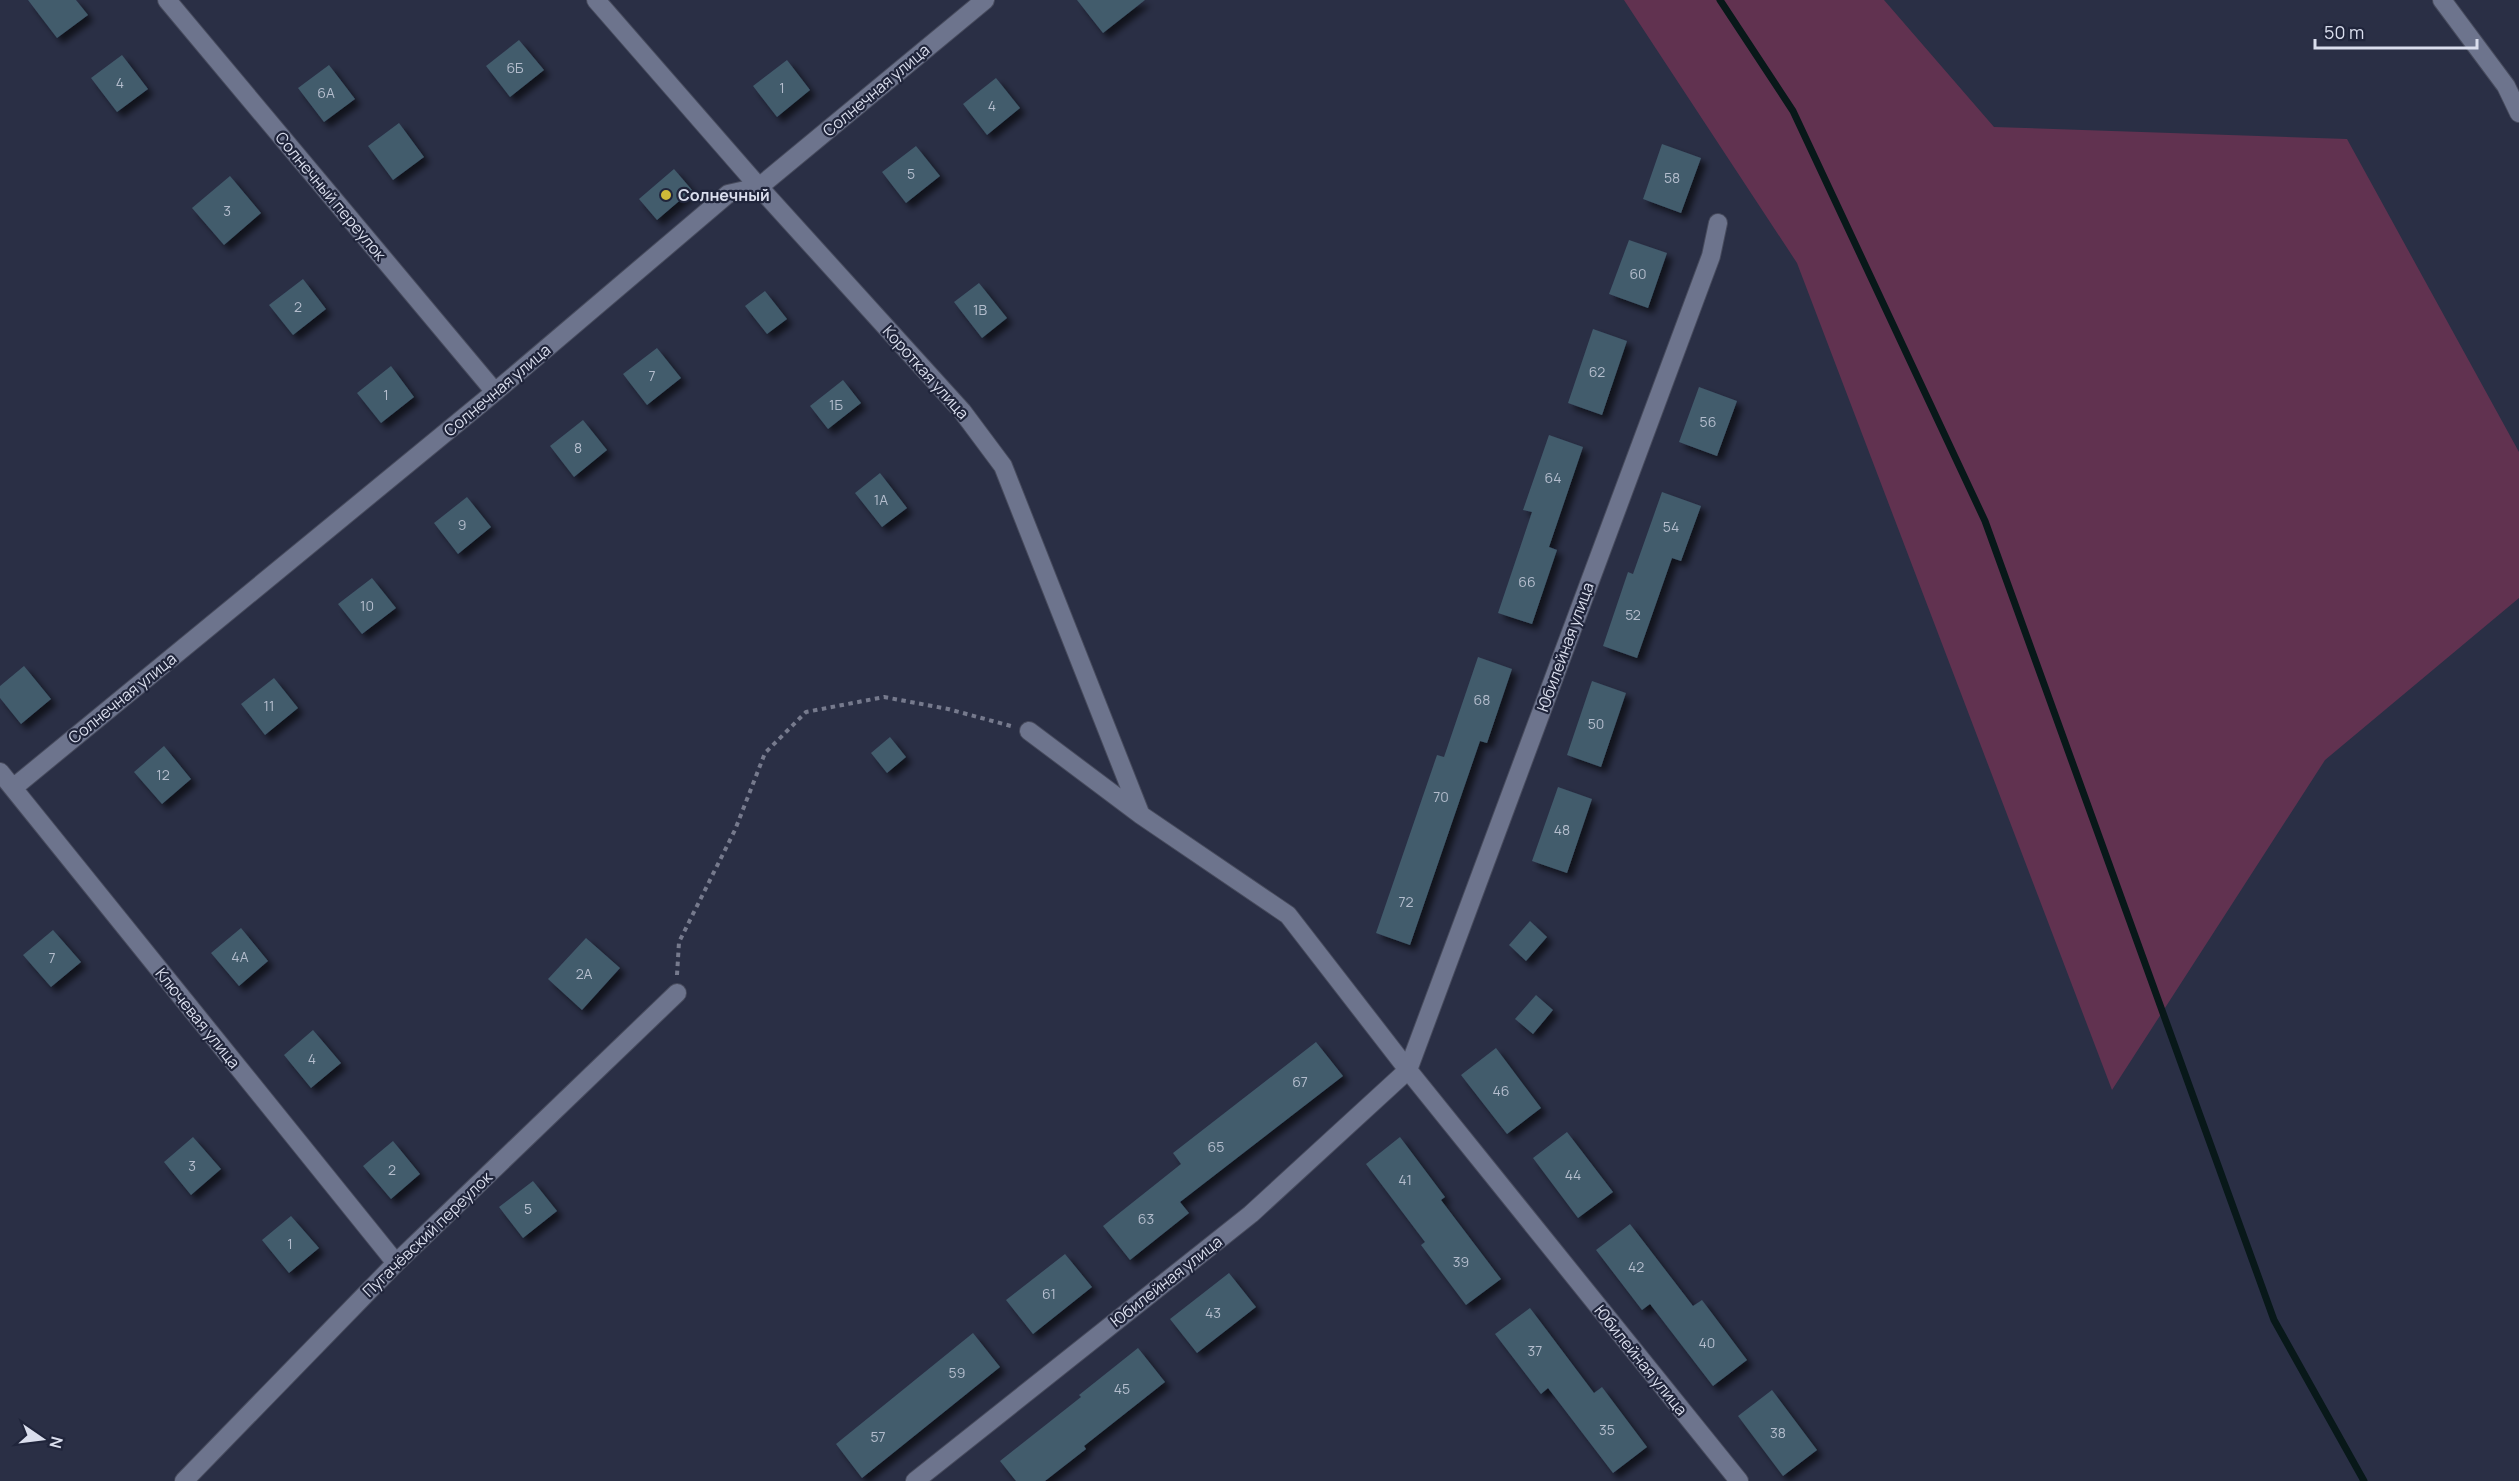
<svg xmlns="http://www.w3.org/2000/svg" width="2519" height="1481" viewBox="0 0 2519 1481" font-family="Manrope,sans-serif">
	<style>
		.green { fill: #613250 }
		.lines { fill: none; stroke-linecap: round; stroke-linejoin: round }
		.stream { stroke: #081819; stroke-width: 7 }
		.building { fill: #425b6c; filter: url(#shadow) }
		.minor-casing { stroke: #474b5d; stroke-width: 20 }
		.path { stroke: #767a8d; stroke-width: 4; stroke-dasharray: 4.5 4.5; stroke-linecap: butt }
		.minor { stroke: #6d748d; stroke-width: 18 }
		.poi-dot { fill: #ceb938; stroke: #20253b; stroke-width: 2 }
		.labels { text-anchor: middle; stroke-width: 4.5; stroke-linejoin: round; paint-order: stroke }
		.number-label { font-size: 14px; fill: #b4bdcd }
		.street-label { font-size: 16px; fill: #dadeed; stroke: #20253b }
		.poi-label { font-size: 16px; font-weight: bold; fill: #dadeed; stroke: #20253b; text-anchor: start }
	</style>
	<defs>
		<filter id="shadow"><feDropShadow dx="5.5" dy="5.5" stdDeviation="3" flood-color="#0009"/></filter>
	</defs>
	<rect width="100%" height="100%" fill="#2a2f45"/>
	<path class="green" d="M 1624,0 L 1884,0 L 1994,127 L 2347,139 L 2519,452 L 2519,598 L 2325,760 L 2112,1090 L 1797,263 Z"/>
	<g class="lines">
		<path class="stream" d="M 1720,0 L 1793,111 L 1985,521 L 2274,1320 L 2364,1481"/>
	</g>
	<path class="building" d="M 28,0 L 76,0 L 88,15 L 57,38 Z
		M 1077,0 L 1145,0 L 1103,33 Z
		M 519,40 L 544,70 L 510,97 L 486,66 Z
		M 122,55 L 148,89 L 117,112 L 91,78 Z
		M 787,60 L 810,90 L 777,117 L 753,86 Z
		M 329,65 L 355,99 L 324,122 L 298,88 Z
		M 996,78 L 1020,108 L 987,135 L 963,104 Z
		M 399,123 L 424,157 L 393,180 L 368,146 Z
		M 1662,144 L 1701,158 L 1681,213 L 1643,199 Z
		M 916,146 L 940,176 L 906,203 L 882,172 Z
		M 674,169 L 692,190 L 657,220 L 639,199 Z
		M 230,176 L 261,213 L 224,245 L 192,208 Z
		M 1629,240 L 1667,253 L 1648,308 L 1609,294 Z
		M 303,279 L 326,309 L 293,335 L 269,305 Z
		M 979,283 L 1007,318 L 982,338 L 954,302 Z
		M 765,291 L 787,319 L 767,334 L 745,306 Z
		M 1593,329 L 1627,341 L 1602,415 L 1568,403 Z
		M 657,348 L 681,378 L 647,405 L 623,374 Z
		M 391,366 L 414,397 L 381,423 L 357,393 Z
		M 843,380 L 861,403 L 828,429 L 810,406 Z
		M 1699,387 L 1737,401 L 1717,456 L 1679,442 Z
		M 583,420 L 607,450 L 574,477 L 550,446 Z
		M 1549,435 L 1583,447 L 1549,547 L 1557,550 L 1532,624 L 1498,613 L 1532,512 L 1523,510 Z
		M 880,473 L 907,508 L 882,527 L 855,493 Z
		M 1662,492 L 1701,506 L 1681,561 L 1672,558 L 1637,658 L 1603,646 L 1628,572 L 1633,574 Z
		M 467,497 L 491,527 L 458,554 L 434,523 Z
		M 372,578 L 396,608 L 362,634 L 338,604 Z
		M 1478,657 L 1512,669 L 1487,743 L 1480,741 L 1410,945 L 1376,933 L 1437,755 L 1444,757 Z
		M 24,666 L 51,699 L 21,724 L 0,698 L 0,686 Z
		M 274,678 L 298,708 L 265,735 L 241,704 Z
		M 1592,681 L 1626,693 L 1601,767 L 1567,755 Z
		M 890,737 L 906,757 L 887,773 L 871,753 Z
		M 164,746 L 191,779 L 162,804 L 134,772 Z
		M 1558,787 L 1592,799 L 1567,873 L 1532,861 Z
		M 1530,921 L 1547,937 L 1526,961 L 1509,945 Z
		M 241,928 L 268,961 L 239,986 L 211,953 Z
		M 53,930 L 81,962 L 51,987 L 23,955 Z
		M 586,938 L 620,968 L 582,1010 L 548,979 Z
		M 1536,995 L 1553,1010 L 1533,1034 L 1515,1019 Z
		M 313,1030 L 341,1063 L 311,1088 L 284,1055 Z
		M 1316,1042 L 1343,1076 L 1180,1202 L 1189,1213 L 1130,1260 L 1103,1226 L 1181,1164 L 1173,1153 Z
		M 1496,1048 L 1541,1108 L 1507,1134 L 1461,1075 Z
		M 1567,1132 L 1613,1192 L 1578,1218 L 1533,1158 Z
		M 193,1137 L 221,1169 L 191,1195 L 164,1162 Z
		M 1400,1137 L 1445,1197 L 1441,1200 L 1501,1279 L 1466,1305 L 1421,1245 L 1425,1242 L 1366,1164 Z
		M 393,1141 L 420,1174 L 391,1199 L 363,1166 Z
		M 533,1181 L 557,1211 L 523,1238 L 499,1207 Z
		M 291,1216 L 319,1248 L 289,1273 L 262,1240 Z
		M 1630,1224 L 1693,1306 L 1702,1300 L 1747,1360 L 1713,1386 L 1650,1304 L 1642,1310 L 1596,1250 Z
		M 1065,1254 L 1092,1287 L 1033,1334 L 1006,1300 Z
		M 1229,1273 L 1256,1307 L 1197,1353 L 1170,1319 Z
		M 1530,1308 L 1594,1393 L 1602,1387 L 1647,1447 L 1613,1473 L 1548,1388 L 1541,1394 L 1495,1334 Z
		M 973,1333 L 1000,1367 L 862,1478 L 836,1444 Z
		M 1138,1348 L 1165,1382 L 1084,1446 L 1086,1449 L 1045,1481 L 1016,1481 L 1000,1461 L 1081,1397 L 1079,1395 Z
		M 1772,1390 L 1817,1450 L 1783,1476 L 1738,1416 Z"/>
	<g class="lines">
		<defs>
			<path id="minor" d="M 167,0 L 495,392
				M 596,0 L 759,187 L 962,411 L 1003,466 L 1140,813
				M 2442,0 L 2506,86 L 2519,113
				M 1029,731 L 1141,815 L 1288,915 L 1408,1070 L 1739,1481
				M 0,772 L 396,1263
				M 13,788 L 495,392 L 728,194 L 759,187 L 985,0
				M 184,1481 L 396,1263 L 677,993
				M 915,1481 L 1251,1214 L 1408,1070 L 1711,256 L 1718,223"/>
		</defs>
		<use href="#minor" class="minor-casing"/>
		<path class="path" d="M 677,975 L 679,942 L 735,830 L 765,753 L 806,712 L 884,697 L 948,709 L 1011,726"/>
		<use href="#minor" class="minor"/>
	</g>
	<circle class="poi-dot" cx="666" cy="195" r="6"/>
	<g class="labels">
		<g class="number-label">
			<text x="515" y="73">6Б</text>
			<text x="120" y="88">4</text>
			<text x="782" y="93">1</text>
			<text x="326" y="98">6А</text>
			<text x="992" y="111">4</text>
			<text x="911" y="179">5</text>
			<text x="1672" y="183">58</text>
			<text x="227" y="216">3</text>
			<text x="1638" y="279">60</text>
			<text x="298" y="312">2</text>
			<text x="980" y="315">1В</text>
			<text x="1597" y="377">62</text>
			<text x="652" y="381">7</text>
			<text x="386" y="400">1</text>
			<text x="836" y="410">1Б</text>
			<text x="1708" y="427">56</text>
			<text x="578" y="453">8</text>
			<text x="1553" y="483">64</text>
			<text x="881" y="505">1А</text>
			<text x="462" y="530">9</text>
			<text x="1671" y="532">54</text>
			<text x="1527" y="587">66</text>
			<text x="367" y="611">10</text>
			<text x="1633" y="620">52</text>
			<text x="1482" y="705">68</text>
			<text x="269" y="711">11</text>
			<text x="1596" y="729">50</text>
			<text x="163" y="780">12</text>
			<text x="1441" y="802">70</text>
			<text x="1562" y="835">48</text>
			<text x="1406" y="907">72</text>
			<text x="240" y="962">4А</text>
			<text x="52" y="963">7</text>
			<text x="584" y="979">2А</text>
			<text x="312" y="1064">4</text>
			<text x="1300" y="1087">67</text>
			<text x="1501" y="1096">46</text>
			<text x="1216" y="1152">65</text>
			<text x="192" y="1171">3</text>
			<text x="392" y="1175">2</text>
			<text x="1573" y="1180">44</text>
			<text x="1405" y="1185">41</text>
			<text x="528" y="1214">5</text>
			<text x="1146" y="1224">63</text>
			<text x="290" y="1249">1</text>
			<text x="1461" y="1267">39</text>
			<text x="1636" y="1272">42</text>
			<text x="1049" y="1299">61</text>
			<text x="1213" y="1318">43</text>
			<text x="1707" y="1348">40</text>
			<text x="1535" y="1356">37</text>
			<text x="957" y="1378">59</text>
			<text x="1122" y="1394">45</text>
			<text x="1607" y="1435">35</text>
			<text x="1778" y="1438">38</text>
			<text x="878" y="1442">57</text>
		</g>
		<g class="street-label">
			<text transform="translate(876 90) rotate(-40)" y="6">Солнечная улица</text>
			<text transform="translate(331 196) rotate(50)" y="6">Солнечный переулок</text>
			<text transform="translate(926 372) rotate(48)" y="6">Короткая улица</text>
			<text transform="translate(497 390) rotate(-40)" y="6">Солнечная улица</text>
			<text transform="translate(1565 647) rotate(-70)" y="6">Юбилейная улица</text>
			<text transform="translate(122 698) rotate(-39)" y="6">Солнечная улица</text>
			<text transform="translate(198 1018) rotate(51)" y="6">Ключевая улица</text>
			<text transform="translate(427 1234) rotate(-44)" y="6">Пугачёвский переулок</text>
			<text transform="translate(1166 1281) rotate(-38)" y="6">Юбилейная улица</text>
			<text transform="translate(1641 1360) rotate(51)" y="6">Юбилейная улица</text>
		</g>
		<g class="poi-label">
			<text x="678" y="201">Солнечный</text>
		</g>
	</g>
	<g transform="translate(42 1439) rotate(104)" stroke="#20253b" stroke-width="4.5" paint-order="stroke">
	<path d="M0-4.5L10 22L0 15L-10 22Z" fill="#dadeed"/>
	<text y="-9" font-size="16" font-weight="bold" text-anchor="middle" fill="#dadeed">N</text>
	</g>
	<path d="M2315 39v9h162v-9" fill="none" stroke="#dadeed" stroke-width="3"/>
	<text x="2324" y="39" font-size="18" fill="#dadeed" stroke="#20253b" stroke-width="4.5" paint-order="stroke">50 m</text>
</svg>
